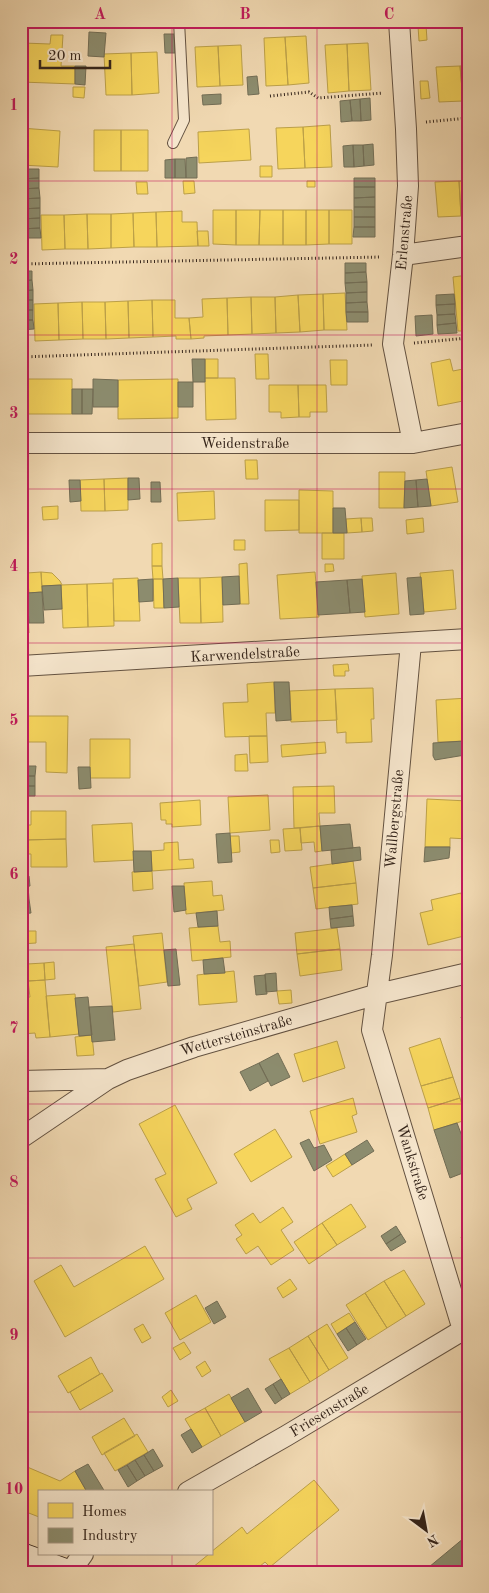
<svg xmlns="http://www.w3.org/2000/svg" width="489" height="1593" viewBox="0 0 489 1593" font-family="'Old Standard TT',serif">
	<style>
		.homes { fill: #f6d55c; stroke: #bca048 }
		.industry { fill: #8c8c6e; stroke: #726d55 }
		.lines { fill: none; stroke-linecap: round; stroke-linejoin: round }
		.lane-casing { stroke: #645241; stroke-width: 12 }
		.street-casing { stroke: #645241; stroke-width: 22 }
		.secondary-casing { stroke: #35251b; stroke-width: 30 }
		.path { stroke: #35251b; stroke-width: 3; stroke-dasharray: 1 2.5; stroke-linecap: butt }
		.lane { stroke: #f6e6cd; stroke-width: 10 }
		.street { stroke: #f6e6cd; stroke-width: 20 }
		.secondary { stroke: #f6e6cd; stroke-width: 28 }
		.grid { fill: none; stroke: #c2185b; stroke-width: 1; stroke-opacity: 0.55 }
		.labels { text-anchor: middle; stroke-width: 5; stroke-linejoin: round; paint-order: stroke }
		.street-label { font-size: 15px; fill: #35251b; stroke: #f6e6cd }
		.neatline { fill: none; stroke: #c2185b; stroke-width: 2 }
		.grid-label { font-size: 16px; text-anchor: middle; font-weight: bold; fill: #c2185b }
	</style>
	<rect width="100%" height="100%" fill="#f1d9b2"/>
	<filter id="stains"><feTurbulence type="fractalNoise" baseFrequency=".004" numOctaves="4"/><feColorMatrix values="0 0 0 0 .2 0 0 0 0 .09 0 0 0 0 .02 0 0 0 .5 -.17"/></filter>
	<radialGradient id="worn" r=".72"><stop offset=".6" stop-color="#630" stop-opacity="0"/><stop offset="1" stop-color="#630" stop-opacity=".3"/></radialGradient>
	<path class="homes" d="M 426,25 L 427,40 L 419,41 L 418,26 Z
		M 51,35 L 63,35 L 61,66 L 75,66 L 75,84 L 21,82 L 23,43 L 50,44 Z
		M 306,36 L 309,83 L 288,85 L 285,37 Z
		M 285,37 L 288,85 L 266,86 L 264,38 Z
		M 368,43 L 371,90 L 349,91 L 347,44 Z
		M 347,44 L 349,91 L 328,93 L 325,45 Z
		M 241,45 L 243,85 L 220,86 L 218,46 Z
		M 218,46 L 220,86 L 197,87 L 195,47 Z
		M 157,52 L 159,93 L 132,95 L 131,53 Z
		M 131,53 L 132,95 L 106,95 L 104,54 Z
		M 468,65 L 468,100 L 463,101 L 460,66 Z
		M 460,66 L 463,101 L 439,102 L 436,67 Z
		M 420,81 L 428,81 L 430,98 L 421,99 Z
		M 73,87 L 85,87 L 84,98 L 73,97 Z
		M 330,125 L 332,167 L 305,168 L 303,127 Z
		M 303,127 L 305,168 L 278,169 L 276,128 Z
		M 21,128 L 60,131 L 58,167 L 21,165 Z
		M 249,129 L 251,160 L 199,163 L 198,132 Z
		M 94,130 L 121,130 L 121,171 L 94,171 Z
		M 121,130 L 148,130 L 148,171 L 121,171 Z
		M 260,166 L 272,166 L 272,177 L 260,177 Z
		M 183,181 L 194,181 L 195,193 L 184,194 Z
		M 307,181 L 315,181 L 315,187 L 307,187 Z
		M 459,181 L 468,181 L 468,216 L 461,216 Z
		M 459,181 L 461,216 L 438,217 L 435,182 Z
		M 136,182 L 147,182 L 148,194 L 137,194 Z
		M 213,210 L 236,210 L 236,245 L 213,244 Z
		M 236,210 L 260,210 L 259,245 L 236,245 Z
		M 260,210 L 283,210 L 283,245 L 259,245 Z
		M 283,210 L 306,210 L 306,245 L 283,245 Z
		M 306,210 L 329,210 L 329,244 L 306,245 Z
		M 329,210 L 352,210 L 352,244 L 329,244 Z
		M 182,211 L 182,222 L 197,222 L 198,246 L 157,247 L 156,212 Z
		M 156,212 L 157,247 L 134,247 L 133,213 Z
		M 133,213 L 134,247 L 111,248 L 111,214 Z
		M 87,214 L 88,249 L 65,249 L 64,215 Z
		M 87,214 L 111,214 L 111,248 L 88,249 Z
		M 41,215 L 64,215 L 65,249 L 42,250 Z
		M 197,231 L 208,231 L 209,246 L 198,246 Z
		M 468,275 L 468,331 L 458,331 L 453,277 Z
		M 345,293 L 347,330 L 324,330 L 323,294 Z
		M 323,294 L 324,330 L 300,332 L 298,295 Z
		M 298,295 L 300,332 L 276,333 L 275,297 Z
		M 251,297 L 275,297 L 276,333 L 252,334 Z
		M 251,297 L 252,334 L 228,335 L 227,298 Z
		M 227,298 L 228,335 L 204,336 L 204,338 L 191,339 L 189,318 L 203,317 L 202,299 Z
		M 152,300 L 175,300 L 175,318 L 189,318 L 191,339 L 176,339 L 176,336 L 153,337 Z
		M 152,300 L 153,337 L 129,338 L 128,301 Z
		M 128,301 L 129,338 L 106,339 L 105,302 Z
		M 82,302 L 83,339 L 59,340 L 58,303 Z
		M 82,302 L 105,302 L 106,339 L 83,339 Z
		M 58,303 L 59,340 L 35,341 L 34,304 Z
		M 255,354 L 268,354 L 269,379 L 256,379 Z
		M 205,359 L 218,359 L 218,378 L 205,378 Z
		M 450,359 L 453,371 L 468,368 L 468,400 L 438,406 L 431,363 Z
		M 330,360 L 347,360 L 347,385 L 331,385 Z
		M 205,378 L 235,378 L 236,419 L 206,420 Z
		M 21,379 L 72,379 L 72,414 L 21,414 Z
		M 178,379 L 178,418 L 118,419 L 118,380 Z
		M 269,385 L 298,385 L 299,417 L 281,418 L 281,412 L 269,412 Z
		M 298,385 L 326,385 L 327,412 L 310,412 L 310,417 L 299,417 Z
		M 245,460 L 257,460 L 258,479 L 246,479 Z
		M 452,467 L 458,502 L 431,506 L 426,471 Z
		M 379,472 L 405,472 L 404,508 L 379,508 Z
		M 128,478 L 128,510 L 105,511 L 104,479 Z
		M 104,479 L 105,511 L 81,511 L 80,480 Z
		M 299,490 L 333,491 L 333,533 L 299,533 Z
		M 214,491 L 215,519 L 178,521 L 177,493 Z
		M 265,500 L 299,500 L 299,530 L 265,531 Z
		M 58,506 L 58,519 L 43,520 L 42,507 Z
		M 361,518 L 362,532 L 347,533 L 346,519 Z
		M 361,518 L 372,518 L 373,531 L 362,532 Z
		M 423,518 L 424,532 L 407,534 L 406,520 Z
		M 322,533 L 344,533 L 344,559 L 322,559 Z
		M 234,540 L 245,540 L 245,550 L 234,550 Z
		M 162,543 L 162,566 L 152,566 L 152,544 Z
		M 247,563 L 249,604 L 240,604 L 239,564 Z
		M 325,564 L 333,564 L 334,571 L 325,572 Z
		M 152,566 L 162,566 L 163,579 L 153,579 Z
		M 453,570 L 456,609 L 424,612 L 420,573 Z
		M 41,572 L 52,573 L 60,581 L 62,585 L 42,586 Z
		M 41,572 L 42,592 L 29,593 L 27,573 Z
		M 315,572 L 319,617 L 280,619 L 277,575 Z
		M 396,573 L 399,614 L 365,617 L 362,576 Z
		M 222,577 L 223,622 L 201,623 L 200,578 Z
		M 138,578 L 140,621 L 114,621 L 113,579 Z
		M 178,578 L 200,578 L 201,623 L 180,623 Z
		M 153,579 L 163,579 L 164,608 L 154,608 Z
		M 113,583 L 114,626 L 88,627 L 87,584 Z
		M 87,584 L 88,627 L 63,628 L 61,585 Z
		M 27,595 L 29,633 L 21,633 L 21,596 Z
		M 348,664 L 349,671 L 345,671 L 345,676 L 334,676 L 333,665 Z
		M 274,682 L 275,713 L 266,713 L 267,736 L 225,737 L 223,703 L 248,702 L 247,684 Z
		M 373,688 L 374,719 L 371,719 L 372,742 L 346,743 L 346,732 L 337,733 L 335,689 Z
		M 335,689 L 337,720 L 291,722 L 290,691 Z
		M 468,698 L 468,741 L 438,742 L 436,700 Z
		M 22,716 L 68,716 L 67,773 L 46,772 L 46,742 L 22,742 Z
		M 249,736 L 267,736 L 268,762 L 250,763 Z
		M 90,739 L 130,739 L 130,778 L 90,778 Z
		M 325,742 L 326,753 L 282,757 L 281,745 Z
		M 247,754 L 248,771 L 235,771 L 235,755 Z
		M 334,786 L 335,813 L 319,813 L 320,826 L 294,828 L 293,787 Z
		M 268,795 L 270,830 L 230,833 L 228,797 Z
		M 427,799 L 468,801 L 468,839 L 450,838 L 450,847 L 425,847 Z
		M 200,800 L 201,825 L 172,827 L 172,824 L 166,824 L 166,820 L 161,820 L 160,803 Z
		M 31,811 L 66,811 L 66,839 L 24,840 L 24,825 L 31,825 Z
		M 132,823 L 134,860 L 94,862 L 92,825 Z
		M 320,826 L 322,851 L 315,852 L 314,842 L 301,843 L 300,828 Z
		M 300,828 L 302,850 L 285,851 L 283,829 Z
		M 230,836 L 239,836 L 240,852 L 231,853 Z
		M 66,839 L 67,867 L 31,867 L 31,854 L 25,854 L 24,840 Z
		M 270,840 L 279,840 L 280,852 L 271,853 Z
		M 178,842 L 179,860 L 193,859 L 194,868 L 152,871 L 151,851 L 164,850 L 164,843 Z
		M 353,861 L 356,883 L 313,888 L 310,867 Z
		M 152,871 L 153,889 L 133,891 L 132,872 Z
		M 212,881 L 213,896 L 222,895 L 224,910 L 186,914 L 184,883 Z
		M 356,883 L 358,904 L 316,909 L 313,888 Z
		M 461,893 L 468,923 L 468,935 L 428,945 L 420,913 L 433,910 L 431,900 Z
		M 218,926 L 220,942 L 230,941 L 231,957 L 192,961 L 189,928 Z
		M 337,928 L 340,949 L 297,954 L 295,933 Z
		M 21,931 L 36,931 L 36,943 L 21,944 Z
		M 162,933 L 167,982 L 139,986 L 133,936 Z
		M 134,944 L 141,1009 L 113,1012 L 106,947 Z
		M 340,949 L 342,970 L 300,976 L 297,954 Z
		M 54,962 L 55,979 L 45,980 L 44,963 Z
		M 44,963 L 45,980 L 28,981 L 27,964 Z
		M 234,971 L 237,1002 L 199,1005 L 197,975 Z
		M 45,980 L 50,1037 L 36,1038 L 35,1033 L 21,1034 L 21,998 L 30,997 L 28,981 Z
		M 291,990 L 292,1003 L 279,1004 L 277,991 Z
		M 75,994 L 79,1034 L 50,1037 L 46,996 Z
		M 92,1035 L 94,1055 L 77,1056 L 75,1037 Z
		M 440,1038 L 453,1077 L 421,1086 L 409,1048 Z
		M 337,1041 L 345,1068 L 303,1082 L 294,1054 Z
		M 453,1077 L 460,1098 L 428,1108 L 421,1086 Z
		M 353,1098 L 357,1114 L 352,1116 L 357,1132 L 320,1144 L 310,1111 Z
		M 460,1098 L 466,1120 L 434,1130 L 428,1108 Z
		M 175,1105 L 217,1183 L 187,1199 L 192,1209 L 176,1217 L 155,1179 L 166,1174 L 139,1124 Z
		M 275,1129 L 292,1157 L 251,1182 L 234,1154 Z
		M 345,1154 L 352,1165 L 333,1177 L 326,1166 Z
		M 351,1204 L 366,1227 L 337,1245 L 322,1223 Z
		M 283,1207 L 293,1222 L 281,1230 L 294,1250 L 271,1265 L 258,1246 L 246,1254 L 236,1239 L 242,1235 L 235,1225 L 253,1213 L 260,1223 Z
		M 322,1223 L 337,1245 L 309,1264 L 294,1242 Z
		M 468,1235 L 468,1259 L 461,1237 Z
		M 145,1246 L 164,1279 L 65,1337 L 34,1281 L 61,1265 L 74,1287 Z
		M 404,1270 L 425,1304 L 406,1316 L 384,1281 Z
		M 290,1279 L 297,1289 L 283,1298 L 277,1288 Z
		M 384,1281 L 406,1316 L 387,1328 L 365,1293 Z
		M 365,1293 L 387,1328 L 368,1340 L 346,1305 Z
		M 196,1295 L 211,1322 L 180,1340 L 165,1313 Z
		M 349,1313 L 355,1322 L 337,1334 L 331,1324 Z
		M 143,1324 L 151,1338 L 142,1343 L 134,1329 Z
		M 327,1324 L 348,1358 L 329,1370 L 308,1336 Z
		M 308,1336 L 329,1370 L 310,1382 L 289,1348 Z
		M 184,1342 L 191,1353 L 180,1360 L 173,1348 Z
		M 289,1348 L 310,1382 L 290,1394 L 269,1359 Z
		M 91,1357 L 100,1374 L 68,1393 L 58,1376 Z
		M 205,1361 L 211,1371 L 202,1377 L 196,1367 Z
		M 102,1373 L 113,1391 L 80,1410 L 70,1392 Z
		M 171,1390 L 178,1401 L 168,1407 L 162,1397 Z
		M 229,1394 L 245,1422 L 221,1436 L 205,1408 Z
		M 205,1408 L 221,1436 L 202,1447 L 185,1419 Z
		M 124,1418 L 135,1436 L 102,1455 L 92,1437 Z
		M 137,1434 L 148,1452 L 115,1471 L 104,1453 Z
		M 25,1466 L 60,1481 L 75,1471 L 87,1492 L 39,1492 L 39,1517 L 21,1510 L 21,1476 Z
		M 314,1480 L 339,1510 L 270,1567 L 265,1562 L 253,1572 L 187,1572 L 209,1554 L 211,1554 L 211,1552 L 242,1527 L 247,1534 Z"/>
	<path class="industry" d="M 89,32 L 106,33 L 104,57 L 88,56 Z
		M 164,34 L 174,34 L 175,53 L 165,53 Z
		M 75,66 L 86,66 L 85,85 L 75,84 Z
		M 257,76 L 259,94 L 248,95 L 247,77 Z
		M 221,94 L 221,104 L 203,105 L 202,95 Z
		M 370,98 L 371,120 L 361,121 L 360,99 Z
		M 360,99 L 361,121 L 352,121 L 350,100 Z
		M 350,100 L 352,121 L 341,122 L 340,101 Z
		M 373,144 L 374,165 L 364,166 L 363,145 Z
		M 353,145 L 354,167 L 344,167 L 343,146 Z
		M 353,145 L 363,145 L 364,166 L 354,167 Z
		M 197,157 L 197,178 L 186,178 L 186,158 Z
		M 175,159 L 175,178 L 165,178 L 165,160 Z
		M 175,159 L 185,159 L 186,178 L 175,178 Z
		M 21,169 L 39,169 L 39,178 L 21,179 Z
		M 39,178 L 39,188 L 21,189 L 21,179 Z
		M 354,178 L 375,178 L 375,187 L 354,187 Z
		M 354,187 L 375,187 L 375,197 L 354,198 Z
		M 39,188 L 40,198 L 21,199 L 21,189 Z
		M 375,197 L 375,207 L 354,207 L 354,198 Z
		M 40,198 L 40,208 L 21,209 L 21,199 Z
		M 354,207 L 375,207 L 375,217 L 354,217 Z
		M 40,208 L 40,218 L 21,219 L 21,209 Z
		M 354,217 L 375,217 L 375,227 L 354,227 Z
		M 40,218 L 40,228 L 21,229 L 21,219 Z
		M 354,227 L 375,227 L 375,237 L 353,237 Z
		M 40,228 L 41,238 L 21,238 L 21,229 Z
		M 345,263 L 366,263 L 366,272 L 345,273 Z
		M 21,271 L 32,271 L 32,280 L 21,281 Z
		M 366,272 L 367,282 L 345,283 L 345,273 Z
		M 32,280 L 33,290 L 21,291 L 21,281 Z
		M 367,282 L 367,292 L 346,293 L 345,283 Z
		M 33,290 L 33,300 L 21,300 L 21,291 Z
		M 367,292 L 367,302 L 346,303 L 346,293 Z
		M 454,294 L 455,304 L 436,305 L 436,295 Z
		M 21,300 L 33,300 L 33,310 L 21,310 Z
		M 367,302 L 368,312 L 346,312 L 346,303 Z
		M 455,304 L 455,314 L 437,315 L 436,305 Z
		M 21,310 L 33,310 L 33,320 L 21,320 Z
		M 346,312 L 368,312 L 368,322 L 347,322 Z
		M 455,314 L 456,323 L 437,325 L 437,315 Z
		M 432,315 L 433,334 L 416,336 L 415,316 Z
		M 21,320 L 33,320 L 34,329 L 21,330 Z
		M 456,323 L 457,333 L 438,334 L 437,325 Z
		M 192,359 L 205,359 L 205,382 L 193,382 Z
		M 93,379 L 118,380 L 118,407 L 93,407 Z
		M 178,382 L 193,382 L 193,407 L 178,407 Z
		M 72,389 L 82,389 L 82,414 L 72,414 Z
		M 82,389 L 93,389 L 92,414 L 82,414 Z
		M 128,478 L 139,478 L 140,499 L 128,500 Z
		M 427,479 L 431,506 L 418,507 L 416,480 Z
		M 69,480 L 80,480 L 81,501 L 70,502 Z
		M 416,480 L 418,507 L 404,508 L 405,481 Z
		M 151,482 L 160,482 L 161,502 L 151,502 Z
		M 333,508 L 345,508 L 347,533 L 333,533 Z
		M 239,576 L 240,604 L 223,605 L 222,577 Z
		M 421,577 L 424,614 L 410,615 L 407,578 Z
		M 178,578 L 179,607 L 164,608 L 163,579 Z
		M 153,579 L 153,601 L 139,602 L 138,580 Z
		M 362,579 L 365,612 L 350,613 L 347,580 Z
		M 347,580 L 350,613 L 318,615 L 316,582 Z
		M 61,585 L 62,609 L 44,610 L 42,586 Z
		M 42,592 L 44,623 L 29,623 L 27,593 Z
		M 274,682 L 289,682 L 291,720 L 276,721 Z
		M 464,741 L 465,755 L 435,760 L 433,756 L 433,743 Z
		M 21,766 L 36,766 L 35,776 L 21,776 Z
		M 78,767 L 90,767 L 91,788 L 79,789 Z
		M 21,776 L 35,776 L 35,786 L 21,786 Z
		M 21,786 L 35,786 L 35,796 L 21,796 Z
		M 350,824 L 353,848 L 322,851 L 320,826 Z
		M 230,833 L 232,862 L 218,863 L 216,834 Z
		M 360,847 L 361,860 L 332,864 L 331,850 Z
		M 425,847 L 450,847 L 449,858 L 424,862 Z
		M 133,851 L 151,851 L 152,871 L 134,872 Z
		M 29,876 L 30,886 L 21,887 L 21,877 Z
		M 28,886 L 29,899 L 21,900 L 21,887 Z
		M 172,886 L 184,886 L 186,910 L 174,912 Z
		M 29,899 L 31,913 L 21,914 L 21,900 Z
		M 352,905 L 353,916 L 330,919 L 329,907 Z
		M 217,911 L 218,926 L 198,927 L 196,913 Z
		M 353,916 L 354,926 L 331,928 L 330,919 Z
		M 176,949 L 180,985 L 168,986 L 164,950 Z
		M 223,958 L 225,973 L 204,974 L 203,960 Z
		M 276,973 L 277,991 L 266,992 L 265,974 Z
		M 265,975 L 267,994 L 256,995 L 254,976 Z
		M 88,997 L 92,1035 L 79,1036 L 75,998 Z
		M 112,1006 L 115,1040 L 92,1042 L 89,1007 Z
		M 468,1014 L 468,1034 L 461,1017 Z
		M 278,1053 L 290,1077 L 271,1086 L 259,1063 Z
		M 259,1063 L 268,1081 L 250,1091 L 240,1072 Z
		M 457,1123 L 468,1152 L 468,1171 L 450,1178 L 434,1130 Z
		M 309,1139 L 314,1148 L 324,1145 L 332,1160 L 314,1171 L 300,1143 Z
		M 367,1140 L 374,1151 L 352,1165 L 345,1154 Z
		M 396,1226 L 401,1234 L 386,1244 L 381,1236 Z
		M 401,1234 L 406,1242 L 391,1251 L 386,1244 Z
		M 217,1301 L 226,1317 L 214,1324 L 205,1308 Z
		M 355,1322 L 366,1339 L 357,1345 L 346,1328 Z
		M 346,1328 L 357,1345 L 348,1351 L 337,1334 Z
		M 281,1379 L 290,1394 L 282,1399 L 273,1384 Z
		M 273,1384 L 282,1399 L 275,1404 L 265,1389 Z
		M 248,1388 L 262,1412 L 245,1422 L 231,1398 Z
		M 191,1429 L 202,1447 L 192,1453 L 181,1435 Z
		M 153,1449 L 163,1466 L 154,1471 L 144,1455 Z
		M 144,1455 L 154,1471 L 145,1476 L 135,1460 Z
		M 135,1460 L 145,1476 L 137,1481 L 127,1465 Z
		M 88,1464 L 105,1492 L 87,1492 L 75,1471 Z
		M 127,1465 L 137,1481 L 128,1487 L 118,1470 Z
		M 464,1538 L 468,1543 L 468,1565 L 460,1572 L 423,1572 Z"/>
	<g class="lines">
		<defs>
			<path id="lane" d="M 173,143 L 184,120 L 179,21"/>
			<path id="street" d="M 399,21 L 406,129 L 408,186 L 403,255 L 393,344 L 413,443
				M 403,255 L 468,246
				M 21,443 L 413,443 L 468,433
				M 411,643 L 382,955 L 372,1030 L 463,1330
				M 21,666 L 468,639
				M 21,1081 L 108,1079
				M 21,1138 L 108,1079 L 127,1070 L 194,1047 L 378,994 L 468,973
				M 188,1492 L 286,1436 L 468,1327
				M 70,1572 L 83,1554"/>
			<path id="secondary" d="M 21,1557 L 62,1572"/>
		</defs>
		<use href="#lane" class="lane-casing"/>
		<use href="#street" class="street-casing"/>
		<use href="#secondary" class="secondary-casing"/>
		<path class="path" d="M 270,96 L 309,92 L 318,98 L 383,93
			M 426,122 L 468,118
			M 21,264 L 381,257
			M 414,343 L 468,338
			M 21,357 L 373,345"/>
		<use href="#lane" class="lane"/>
		<use href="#street" class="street"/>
		<use href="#secondary" class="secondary"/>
	</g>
	<path class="grid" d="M 172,21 L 172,1492M 317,21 L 317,1572M 21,181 L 468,181M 21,335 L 468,335M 21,489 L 468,489M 21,643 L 468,643M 21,796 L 468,796M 21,950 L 468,950M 21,1104 L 468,1104M 21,1258 L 468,1258M 21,1412 L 468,1412M 172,1554 L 172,1572"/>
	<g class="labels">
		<g class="street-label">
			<text transform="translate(404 233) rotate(-85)" y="5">Erlenstraße</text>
			<text x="245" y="448">Weidenstraße</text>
			<text transform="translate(245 654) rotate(-3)" y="5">Karwendelstraße</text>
			<text transform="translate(394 819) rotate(-85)" y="5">Wallbergstraße</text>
			<text transform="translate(236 1035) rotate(-16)" y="5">Wettersteinstraße</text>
			<text transform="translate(413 1162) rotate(73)" y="5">Wankstraße</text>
			<text transform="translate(329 1410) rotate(-31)" y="5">Friesenstraße</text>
		</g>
	</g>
	<rect width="489" height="1593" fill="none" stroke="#f1d9b2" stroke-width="55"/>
	<rect x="38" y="1490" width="175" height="65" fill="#f6e6cd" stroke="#a99986"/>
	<rect x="48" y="1503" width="25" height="15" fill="#f6d55c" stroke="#a99986"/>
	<text x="82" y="1516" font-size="15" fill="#35251b">Homes</text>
	<rect x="48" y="1528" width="25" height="15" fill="#8c8c6e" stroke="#a99986"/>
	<text x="82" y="1540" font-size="15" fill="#35251b">Industry</text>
	<g transform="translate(426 1530) rotate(148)" stroke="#f6e6cd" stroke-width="4" paint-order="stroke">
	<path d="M0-4L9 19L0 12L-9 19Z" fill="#35251b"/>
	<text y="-8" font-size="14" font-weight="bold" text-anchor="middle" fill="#35251b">N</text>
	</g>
	<path d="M40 60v8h70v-8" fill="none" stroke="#35251b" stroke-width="2.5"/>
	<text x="48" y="60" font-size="15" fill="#35251b" stroke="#f6e6cd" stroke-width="4" paint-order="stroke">20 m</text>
	<rect x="28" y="28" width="434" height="1538" class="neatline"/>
	<g class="grid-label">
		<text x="100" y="19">A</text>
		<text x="245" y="19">B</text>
		<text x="389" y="19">C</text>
		<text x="14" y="110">1</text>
		<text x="14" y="264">2</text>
		<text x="14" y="418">3</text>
		<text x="14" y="571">4</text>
		<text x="14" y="725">5</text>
		<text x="14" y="879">6</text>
		<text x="14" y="1033">7</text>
		<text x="14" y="1187">8</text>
		<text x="14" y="1340">9</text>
		<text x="14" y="1494">10</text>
	</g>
	<rect width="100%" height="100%" filter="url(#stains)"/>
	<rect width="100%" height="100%" fill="url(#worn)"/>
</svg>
